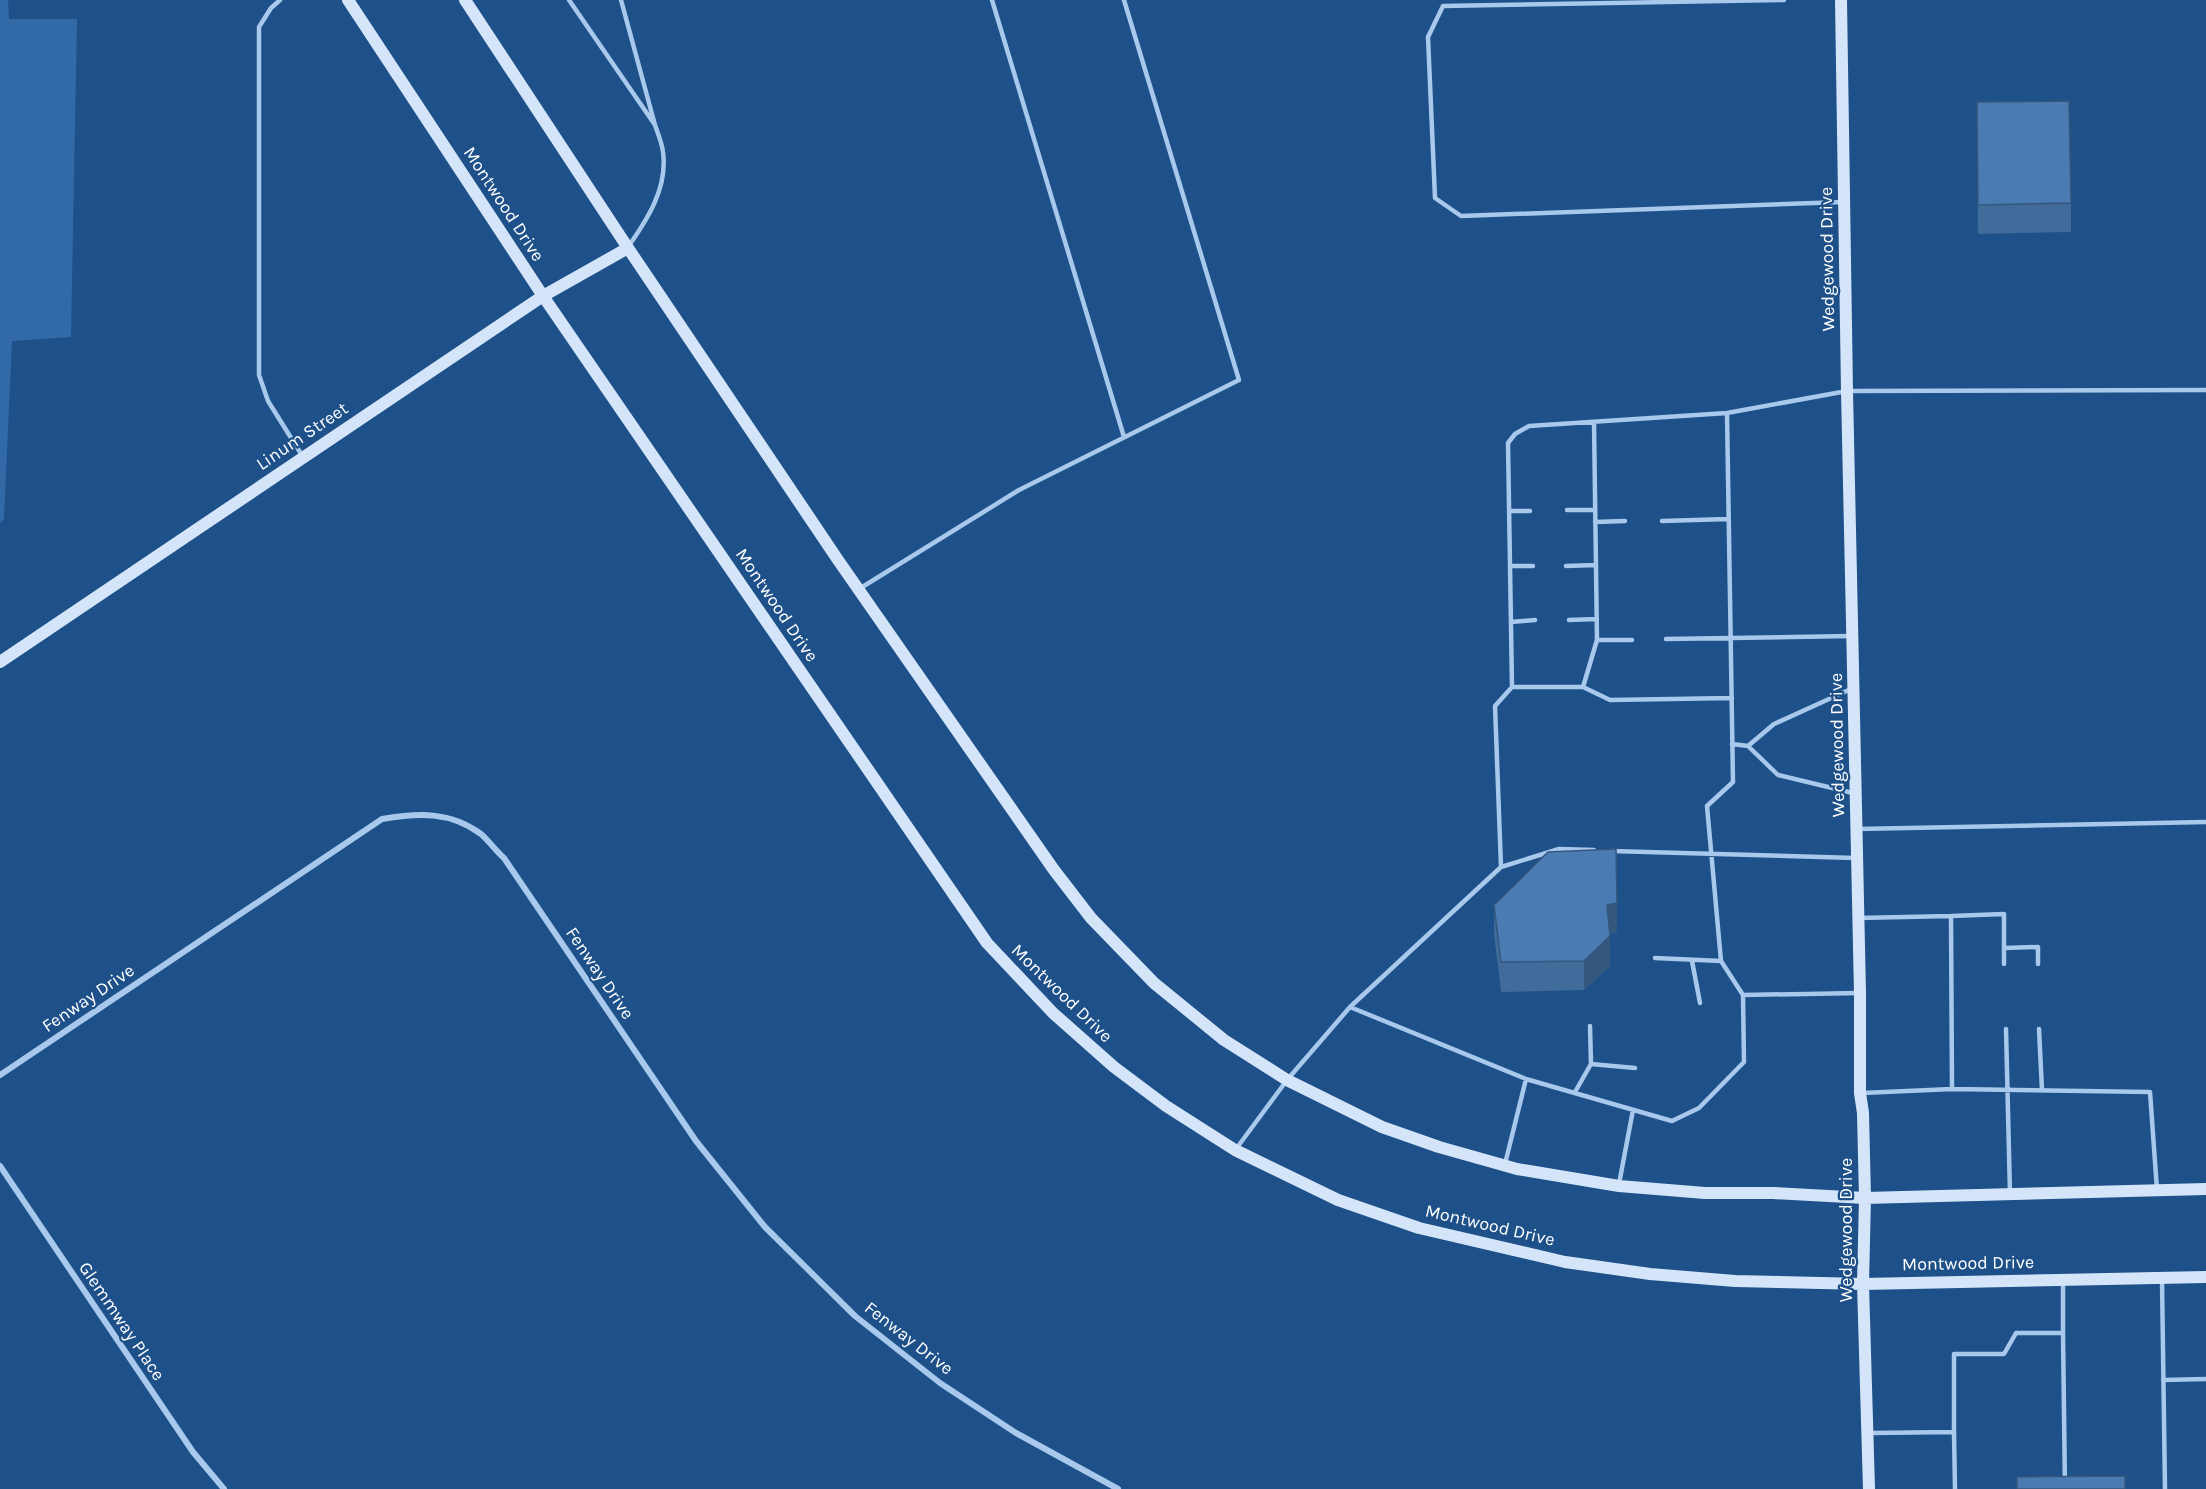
<svg xmlns="http://www.w3.org/2000/svg" width="2206" height="1489" viewBox="0 0 2206 1489" font-family="Karla,sans-serif">
	<style>
		.green { fill: #316aa7 }
		.lines { fill: none; stroke-linecap: round; stroke-linejoin: round }
		.lane { stroke: #a8c9ec; stroke-width: 4.5 }
		.street { stroke: #a8c9ec; stroke-width: 6 }
		.secondary { stroke: #d4e5f9; stroke-width: 12 }
		.wall { fill: #406b9a }
		.shaded-wall { fill: #34577d }
		.building { fill: #4a7cb3; stroke: #34577d; stroke-width: 1.5 }
		.labels { text-anchor: middle; stroke-width: 4.5; stroke-linejoin: round; paint-order: stroke }
		.street-label { font-size: 18px; fill: #fff; stroke: #1e5089 }
	</style>
	<rect width="100%" height="100%" fill="#1e5089"/>
	<path class="green" d="M 0,0 L 8,0 L 9,19 L 77,19 L 71,337 L 12,341 L 4,519 L 0,523 Z"/>
	<g class="lines">
		<path class="lane" d="M 280,0 L 271,8 L 259,27 L 259,375 L 268,401 L 303,457
			M 569,0 L 655,125 L 621,0
			M 992,0 L 1124,437
			M 1784,0 L 1443,6 L 1428,37 L 1435,198 L 1461,216 L 1842,202
			M 628,247 C 647,220 668,188 663,152 C 662,143 658,134 655,125
			M 1567,510 L 1595,510
			M 1509,511 L 1530,511
			M 1662,521 L 1728,519
			M 1595,522 L 1625,521
			M 1510,566 L 1533,566
			M 1566,566 L 1595,565
			M 859,589 L 1019,490 L 1239,380 L 1124,0
			M 1569,620 L 1597,619
			M 1511,622 L 1535,620
			M 1666,639 L 1852,636
			M 1597,640 L 1632,640
			M 1512,687 L 1583,687 L 1610,700 L 1732,698
			M 1583,687 L 1597,640 L 1594,422
			M 1732,744 L 1748,746 L 1778,775 L 1853,793
			M 1748,746 L 1774,724 L 1851,689
			M 1857,829 L 2206,822
			M 1611,851 L 1855,858
			M 1501,867 L 1495,706 L 1512,687 L 1508,443 L 1515,434 L 1529,426 L 1727,413 L 1847,391 L 2206,390
			M 1951,916 L 2004,914 L 2004,948 L 2038,947 L 2038,964
			M 1858,918 L 1951,916 L 1952,1089 L 2150,1092 L 2157,1190
			M 2004,948 L 2004,964
			M 1655,958 L 1721,961
			M 1692,961 L 1700,1003
			M 1743,995 L 1860,993
			M 1350,1007 L 1526,1079 L 1672,1121 L 1699,1108 L 1744,1062 L 1743,995 L 1721,961 L 1707,806 L 1733,782 L 1727,413
			M 2006,1029 L 2010,1194
			M 2039,1029 L 2042,1090
			M 1591,1064 L 1635,1068
			M 1575,1092 L 1591,1064 L 1590,1026
			M 1862,1093 L 1952,1089
			M 1236,1149 L 1287,1080 L 1350,1007 L 1501,867 L 1559,849 L 1594,850
			M 1505,1164 L 1526,1079
			M 1619,1184 L 1633,1110
			M 2162,1280 L 2165,1489
			M 2063,1282 L 2063,1333
			M 2163,1380 L 2206,1379
			M 1954,1432 L 1955,1489
			M 1870,1433 L 1954,1432 L 1954,1354 L 2004,1354 L 2016,1333 L 2063,1333 L 2065,1489"/>
		<path class="street" d="M 0,1075 L 382,819 C 418,813 450,811 481,834 C 489,841 496,851 504,858 L 696,1141 L 765,1227 L 855,1316 L 940,1383 L 1016,1433 L 1118,1489
			M 0,1166 L 193,1452 L 224,1489"/>
		<path class="secondary" d="M 348,0 L 543,296 L 987,943 L 1053,1013 L 1114,1067 L 1166,1106 L 1235,1150 L 1338,1200 L 1419,1228 L 1565,1262 L 1650,1274 L 1735,1281 L 1863,1284 L 2206,1277
			M 465,0 L 628,248 L 838,560 L 1054,870 L 1091,918 L 1154,983 L 1224,1040 L 1287,1080 L 1382,1127 L 1439,1147 L 1517,1169 L 1619,1186 L 1705,1193 L 1773,1193 L 1865,1198 L 2206,1189
			M 1841,0 L 1847,391 L 1860,993 L 1860,1093 L 1863,1113 L 1865,1198 L 1863,1284 L 1869,1489
			M 0,662 L 543,296 L 628,248"/>
	</g>
	<path class="wall" d="M 1977,102 L 2071,203 L 2071,232 L 1978,234 Z
		M 1494,905 L 1617,932 L 1609,934 L 1610,966 L 1584,990 L 1501,992 L 1494,934 Z"/>
	<path class="shaded-wall" d="M 1617,903 L 1617,932 L 1607,934 L 1607,905 Z
		M 1610,936 L 1610,966 L 1584,990 L 1584,961 Z"/>
	<path class="building" d="M 2069,101 L 2071,203 L 1978,205 L 1977,102 Z
		M 1616,849 L 1617,903 L 1607,905 L 1610,936 L 1584,961 L 1501,962 L 1494,905 L 1548,852 Z
		M 2125,1476 L 2125,1489 L 2017,1489 L 2017,1477 Z"/>
	<g class="labels">
		<g class="street-label">
			<text transform="translate(504 204) rotate(57)" y="6">Montwood Drive</text>
			<text transform="translate(1827 259) rotate(-91)" y="6">Wedgewood Drive</text>
			<text transform="translate(302 436) rotate(-34)" y="6">Linum Street</text>
			<text transform="translate(777 605) rotate(56)" y="6">Montwood Drive</text>
			<text transform="translate(1837 745) rotate(-91)" y="6">Wedgewood Drive</text>
			<text transform="translate(600 973) rotate(56)" y="6">Fenway Drive</text>
			<text transform="translate(1062 993) rotate(44)" y="6">Montwood Drive</text>
			<text transform="translate(88 998) rotate(-34)" y="6">Fenway Drive</text>
			<text transform="translate(1490 1225) rotate(13)" y="6">Montwood Drive</text>
			<text transform="translate(1846 1230) rotate(-90)" y="6">Wedgewood Drive</text>
			<text transform="translate(1968 1263) rotate(-1)" y="6">Montwood Drive</text>
			<text transform="translate(122 1321) rotate(56)" y="6">Glemmway Place</text>
			<text transform="translate(909 1338) rotate(38)" y="6">Fenway Drive</text>
		</g>
	</g>
</svg>
